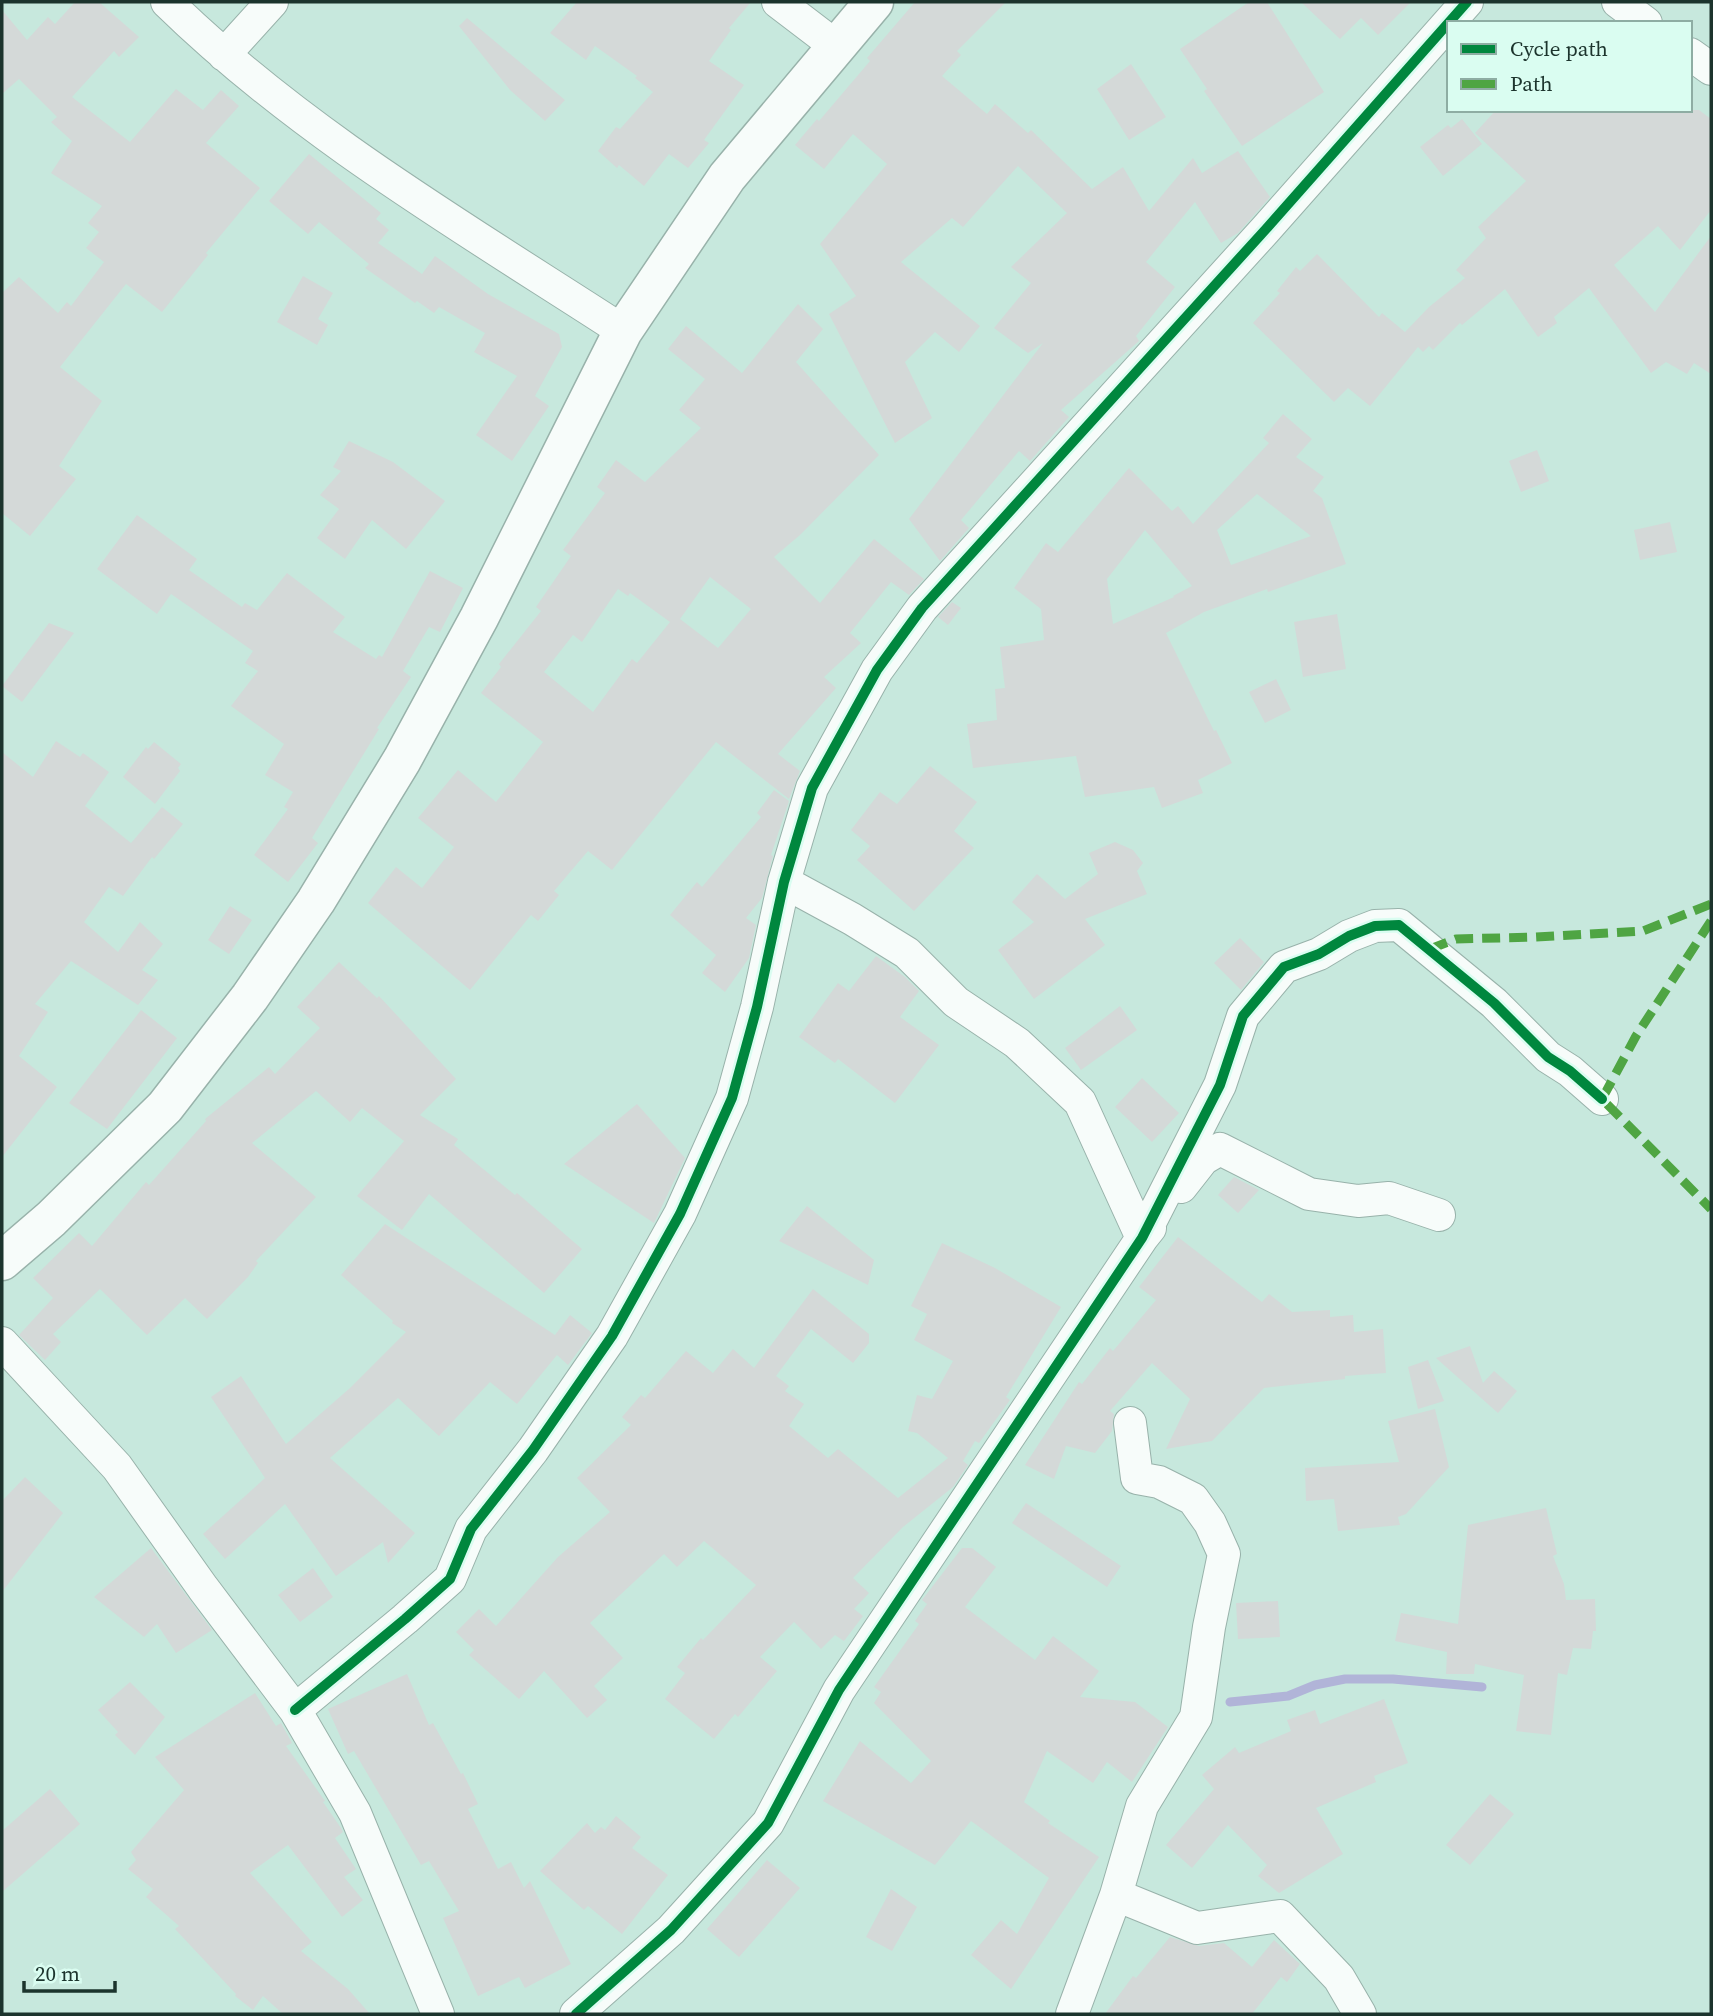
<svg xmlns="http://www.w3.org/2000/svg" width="1713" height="2016" viewBox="0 0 1713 2016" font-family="'Source Serif 4',serif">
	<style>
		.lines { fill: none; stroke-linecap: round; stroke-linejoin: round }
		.stream { stroke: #b1b4d8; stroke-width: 9 }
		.building { fill: #d4d9d8; fill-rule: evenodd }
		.minor-casing { stroke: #98b2aa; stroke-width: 34 }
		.tertiary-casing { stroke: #98b2aa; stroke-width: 41 }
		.minor { stroke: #f7fcfa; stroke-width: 32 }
		.tertiary { stroke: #f7fcfa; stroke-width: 38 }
		.quiet { stroke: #4fa543; stroke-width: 9; stroke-dasharray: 18 9; stroke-linecap: butt }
		.cycleway-casing { stroke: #dafdf1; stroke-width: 15 }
		.cycleway { stroke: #00873e; stroke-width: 10 }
	</style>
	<rect width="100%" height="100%" fill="#c7e8dd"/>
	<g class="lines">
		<path class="stream" d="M 1230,1702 L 1288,1696 L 1315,1685 L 1345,1679 L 1393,1679 L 1482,1687"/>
	</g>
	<path class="building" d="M 75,2 L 99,2 L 139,37 L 119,57 L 114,51 L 72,97 L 130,142 L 176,89 L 203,110 L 221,90 L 239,106 L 206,143 L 260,188 L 206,253 L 208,255 L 162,312 L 126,284 L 60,367 L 102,401 L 59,466 L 76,479 L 30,536 L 2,513 L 2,293 L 19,277 L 58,313 L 67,302 L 71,306 L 104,262 L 86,248 L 99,232 L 88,223 L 102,206 L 51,173 L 72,141 L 51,122 L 57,117 L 19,79 L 2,94 L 2,10 L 27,40 L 48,17 L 55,24 Z
		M 577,2 L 751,2 L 729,28 L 731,30 L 709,61 L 744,85 L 704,140 L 709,143 L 688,168 L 669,154 L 644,186 L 619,165 L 617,168 L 598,151 L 616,127 L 620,129 L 653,92 L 635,78 L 637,76 L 595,46 L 586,60 L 550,33 Z
		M 915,2 L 1006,2 L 957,51 L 961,55 L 942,76 L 987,114 L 995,104 L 1028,133 L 1031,130 L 1092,189 L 1123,167 L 1149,211 L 1193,158 L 1202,173 L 1238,151 L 1270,197 L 1238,233 L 1221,243 L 1195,202 L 1146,262 L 1175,287 L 1136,336 L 1139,341 L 1061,410 L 1069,417 L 1030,461 L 1019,451 L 961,520 L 969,528 L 940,561 L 909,519 L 1043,343 L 1028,353 L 994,328 L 1031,283 L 1011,267 L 1067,213 L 1018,166 L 963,227 L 952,218 L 901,262 L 980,326 L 959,352 L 935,332 L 905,362 L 932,418 L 895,443 L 829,314 L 856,296 L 820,244 L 887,164 L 853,134 L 824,169 L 795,145 L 817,119 L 819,121 L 870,61 L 867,58 Z
		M 1249,2 L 1267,2 L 1324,92 L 1242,146 L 1204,91 L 1207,89 L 1180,49 Z
		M 1301,2 L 1411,2 L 1378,35 L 1361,18 L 1340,39 Z
		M 467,18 L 565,100 L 545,121 L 510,90 L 459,26 Z
		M 1131,64 L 1166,117 L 1129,140 L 1097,89 Z
		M 1496,110 L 1699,110 L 1711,119 L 1711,210 L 1680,250 L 1658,226 L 1614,265 L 1655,312 L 1711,236 L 1711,374 L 1694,363 L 1687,374 L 1666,362 L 1651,373 L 1589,288 L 1554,317 L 1557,323 L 1538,337 L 1505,289 L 1462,325 L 1460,323 L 1433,350 L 1429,346 L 1423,352 L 1418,347 L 1370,406 L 1348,388 L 1334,402 L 1253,323 L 1280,293 L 1277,291 L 1296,267 L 1300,271 L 1317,254 L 1379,317 L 1382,313 L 1405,332 L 1429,307 L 1465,278 L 1456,270 L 1486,238 L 1478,227 L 1526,181 L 1475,133 Z
		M 1462,119 L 1482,144 L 1443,176 L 1420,147 L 1448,125 L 1451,128 Z
		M 309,154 L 381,213 L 376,219 L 389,230 L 378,243 L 422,274 L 435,256 L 488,294 L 559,334 L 562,347 L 535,396 L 549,406 L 512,461 L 476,435 L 517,376 L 474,352 L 485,333 L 439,307 L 434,313 L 417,301 L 415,303 L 365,268 L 369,264 L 319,222 L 308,234 L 269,201 Z
		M 303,276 L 333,293 L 318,319 L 328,325 L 317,345 L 277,322 Z
		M 798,304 L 823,329 L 796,362 L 879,455 L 800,535 L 774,557 L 820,603 L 874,539 L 924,579 L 909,595 L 891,582 L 850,633 L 861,643 L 824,677 L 836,688 L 778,754 L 800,771 L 789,799 L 716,742 L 612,870 L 588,851 L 554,891 L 559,895 L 538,921 L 531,915 L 470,990 L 368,903 L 396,867 L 422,888 L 454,847 L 418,818 L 458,770 L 496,802 L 543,742 L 481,693 L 501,667 L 499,664 L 541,611 L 536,607 L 571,556 L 563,550 L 605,493 L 597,487 L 616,460 L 645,482 L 701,428 L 679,410 L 705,379 L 668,349 L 686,326 L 742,373 ZM 710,577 L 751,609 L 718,648 L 680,619 ZM 618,589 L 628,596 L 630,593 L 670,622 L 637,663 L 632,659 L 593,712 L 544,672 L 573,635 L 582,642 Z
		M 1283,414 L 1312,439 L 1296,457 L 1324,477 L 1313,491 L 1322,498 L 1346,564 L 1268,592 L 1267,589 L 1204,612 L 1166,633 L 1214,731 L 1216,730 L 1232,763 L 1198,780 L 1203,793 L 1162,808 L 1154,787 L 1085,797 L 1076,756 L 973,768 L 967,724 L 997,720 L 995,689 L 1005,688 L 1000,647 L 1044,640 L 1041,609 L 1014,588 L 1046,543 L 1058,552 L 1129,468 L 1172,511 L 1178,506 L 1193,524 L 1269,443 L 1263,438 ZM 1257,494 L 1311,536 L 1231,565 L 1217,530 ZM 1145,530 L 1192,586 L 1173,596 L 1174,597 L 1113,624 L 1107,579 Z
		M 349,441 L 393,462 L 445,501 L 406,549 L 372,520 L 345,559 L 317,538 L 339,509 L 320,495 L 341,471 L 333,467 Z
		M 1537,450 L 1549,481 L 1521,492 L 1509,461 Z
		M 137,515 L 197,559 L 189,570 L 242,607 L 245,603 L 257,610 L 287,573 L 345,617 L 333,632 L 376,659 L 379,655 L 382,657 L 430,571 L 463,588 L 440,632 L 429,627 L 403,671 L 411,677 L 377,728 L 379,729 L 312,838 L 318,843 L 288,882 L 254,855 L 288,809 L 284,807 L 293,792 L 265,775 L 284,744 L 231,706 L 258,671 L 245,663 L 253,651 L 171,594 L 157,614 L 97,569 Z
		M 1670,522 L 1677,552 L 1640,560 L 1634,530 Z
		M 952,602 L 961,608 L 948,625 L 938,617 Z
		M 1337,614 L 1346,669 L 1303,677 L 1294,622 Z
		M 49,623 L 74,633 L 22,702 L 2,686 Z
		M 1276,679 L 1291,710 L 1265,723 L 1249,692 Z
		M 56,741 L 80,757 L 83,753 L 109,772 L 85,806 L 131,843 L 162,807 L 183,824 L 154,859 L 152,857 L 123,896 L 109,887 L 84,922 L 118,952 L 140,922 L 163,944 L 142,970 L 158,980 L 138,1005 L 71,961 L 35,1004 L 48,1012 L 19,1056 L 57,1087 L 2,1157 L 2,752 L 33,777 Z
		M 154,742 L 181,764 L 178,768 L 180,771 L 155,804 L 123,777 L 146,747 L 148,749 Z
		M 930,766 L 977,802 L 954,831 L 974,848 L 914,911 L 857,860 L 870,846 L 851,830 L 880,792 L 897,804 Z
		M 774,790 L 789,801 L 771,855 L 773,856 L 762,898 L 746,918 L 756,925 L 749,958 L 725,992 L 702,973 L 716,955 L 670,915 L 697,882 L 702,887 L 761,817 L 757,813 Z
		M 1115,842 L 1133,850 L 1143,863 L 1137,871 L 1147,894 L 1085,919 L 1105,945 L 1034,999 L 998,950 L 1034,922 L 1012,902 L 1037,874 L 1065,899 L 1098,874 L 1089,853 Z
		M 230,906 L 252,920 L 229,954 L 208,940 Z
		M 1240,938 L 1264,962 L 1241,990 L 1214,963 Z
		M 876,956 L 905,977 L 919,991 L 900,1017 L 939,1045 L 895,1103 L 838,1059 L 835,1063 L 799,1037 L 838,983 L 849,991 Z
		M 339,962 L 377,998 L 379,996 L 456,1079 L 420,1115 L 458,1139 L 454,1145 L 515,1195 L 517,1193 L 582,1249 L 544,1293 L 429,1194 L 402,1230 L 357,1196 L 404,1141 L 362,1108 L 350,1122 L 316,1091 L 252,1143 L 316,1197 L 256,1261 L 258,1263 L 248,1277 L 207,1319 L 185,1298 L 147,1335 L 100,1289 L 53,1334 L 61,1342 L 45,1360 L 19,1335 L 53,1298 L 33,1278 L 79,1233 L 92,1246 L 146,1182 L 149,1185 L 206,1121 L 205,1119 L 269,1067 L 275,1074 L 320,1028 L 297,1007 Z
		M 1120,1006 L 1137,1030 L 1081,1070 L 1065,1048 Z
		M 141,1010 L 177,1038 L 107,1129 L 69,1103 Z
		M 1142,1078 L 1179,1113 L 1152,1142 L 1115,1107 Z
		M 637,1104 L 685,1158 L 654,1223 L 564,1164 Z
		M 1234,1177 L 1259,1190 L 1238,1213 L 1218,1195 Z
		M 807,1206 L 874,1260 L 868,1285 L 779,1241 Z
		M 385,1224 L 555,1335 L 570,1315 L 592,1333 L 568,1365 L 557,1355 L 517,1404 L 490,1382 L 439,1436 L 398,1398 L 330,1458 L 415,1533 L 388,1563 L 383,1542 L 336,1576 L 285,1504 L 225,1559 L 203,1534 L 265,1478 L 211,1397 L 241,1376 L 286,1444 L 350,1388 L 406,1332 L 392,1323 L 393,1321 L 341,1275 Z
		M 1178,1237 L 1262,1302 L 1269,1294 L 1292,1312 L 1330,1310 L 1330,1317 L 1353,1315 L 1354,1332 L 1383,1329 L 1386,1373 L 1345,1376 L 1345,1379 L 1264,1388 L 1212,1441 L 1166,1449 L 1190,1399 L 1152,1363 L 1110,1411 L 1114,1414 L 1112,1431 L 1095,1453 L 1066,1446 L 1054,1479 L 1025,1465 L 1079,1382 L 1082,1384 L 1110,1348 L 1113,1351 L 1156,1300 L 1139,1287 Z
		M 942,1243 L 995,1268 L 1061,1307 L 1006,1397 L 1010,1400 L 979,1443 L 975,1441 L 963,1461 L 968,1465 L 953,1487 L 903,1527 L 853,1578 L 869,1593 L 854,1609 L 863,1616 L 844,1641 L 835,1635 L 821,1649 L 794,1622 L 760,1657 L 777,1671 L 738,1717 L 735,1714 L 714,1739 L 665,1699 L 685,1673 L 677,1667 L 701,1638 L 703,1640 L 756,1585 L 704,1541 L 677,1567 L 664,1554 L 590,1623 L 623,1658 L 594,1686 L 607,1700 L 587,1718 L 544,1671 L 519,1699 L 469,1655 L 474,1650 L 456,1632 L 479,1609 L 496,1626 L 558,1557 L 610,1512 L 577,1478 L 631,1425 L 622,1417 L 641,1395 L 645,1398 L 686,1351 L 713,1373 L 733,1349 L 754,1368 L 813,1289 L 869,1334 L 869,1343 L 853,1363 L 811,1329 L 776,1376 L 789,1386 L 785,1391 L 804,1404 L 789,1426 L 828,1458 L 838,1449 L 898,1498 L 948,1458 L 917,1433 L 908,1431 L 917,1395 L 932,1399 L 953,1361 L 914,1340 L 927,1314 L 911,1306 Z
		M 1470,1346 L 1483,1383 L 1494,1371 L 1517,1391 L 1498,1413 L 1436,1358 Z
		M 1428,1360 L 1444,1401 L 1418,1409 L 1408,1367 Z
		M 1435,1409 L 1449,1467 L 1406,1514 L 1398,1517 L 1400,1525 L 1338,1531 L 1334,1499 L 1306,1501 L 1305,1468 L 1399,1462 L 1388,1421 Z
		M 25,1477 L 63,1513 L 2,1592 L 2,1501 Z
		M 1026,1503 L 1121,1566 L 1107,1587 L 1012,1523 Z
		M 1546,1508 L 1557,1554 L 1553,1556 L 1564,1584 L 1566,1600 L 1595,1599 L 1596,1631 L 1593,1631 L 1591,1649 L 1573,1648 L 1567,1675 L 1558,1673 L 1551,1735 L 1516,1731 L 1524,1675 L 1475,1664 L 1474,1674 L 1446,1674 L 1447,1652 L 1395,1641 L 1401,1613 L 1458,1624 L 1468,1525 Z
		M 151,1548 L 212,1630 L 176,1653 L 157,1624 L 144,1637 L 94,1597 Z
		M 962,1548 L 972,1548 L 996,1567 L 965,1607 L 1035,1660 L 1053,1636 L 1099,1671 L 1080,1697 L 1135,1702 L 1168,1727 L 1132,1782 L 1107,1762 L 1093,1783 L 1047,1751 L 1024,1802 L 1050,1821 L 1048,1823 L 1099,1857 L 1011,1989 L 971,1955 L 1001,1920 L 1017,1934 L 1049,1878 L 971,1821 L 935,1865 L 823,1801 L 860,1741 L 911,1783 L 931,1761 L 874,1703 L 881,1692 L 874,1687 L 919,1624 L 915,1621 L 927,1604 L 922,1600 Z
		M 313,1568 L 333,1597 L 300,1622 L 278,1595 Z
		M 1278,1601 L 1280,1637 L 1238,1639 L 1236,1603 Z
		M 407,1674 L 429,1725 L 433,1723 L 461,1774 L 463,1773 L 478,1804 L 468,1809 L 498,1869 L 511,1862 L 524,1888 L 530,1881 L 571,1964 L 525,1988 L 519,1977 L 478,1996 L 443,1918 L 459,1911 L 429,1861 L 421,1865 L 354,1751 L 348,1754 L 328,1709 Z
		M 130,1682 L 165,1717 L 135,1755 L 115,1735 L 118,1732 L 98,1710 Z
		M 255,1693 L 276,1726 L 281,1723 L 292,1743 L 286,1746 L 325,1801 L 323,1802 L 341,1828 L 343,1832 L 335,1838 L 356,1869 L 344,1877 L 363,1900 L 342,1917 L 288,1845 L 250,1873 L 312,1942 L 301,1951 L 348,1989 L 370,2014 L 283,2014 L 263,1996 L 253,2010 L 235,1996 L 236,1994 L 175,1929 L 179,1926 L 146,1897 L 153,1889 L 128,1869 L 136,1860 L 131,1852 L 184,1790 L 155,1757 Z
		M 1384,1699 L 1408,1763 L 1374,1776 L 1376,1782 L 1316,1808 L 1343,1854 L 1279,1893 L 1258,1876 L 1267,1865 L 1228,1825 L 1192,1868 L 1166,1845 L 1214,1789 L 1202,1775 L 1235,1747 L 1239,1753 L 1291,1731 L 1287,1720 L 1315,1710 L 1320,1724 Z
		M 50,1789 L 80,1824 L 2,1892 L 2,1831 Z
		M 1490,1794 L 1514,1814 L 1470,1865 L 1446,1845 Z
		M 616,1816 L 641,1837 L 632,1848 L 668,1875 L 622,1934 L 588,1906 L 584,1910 L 540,1871 L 587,1823 L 595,1833 L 601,1827 L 605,1830 Z
		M 767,1860 L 800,1888 L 739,1957 L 707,1929 Z
		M 891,1889 L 917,1907 L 892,1951 L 866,1937 Z
		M 1170,1937 L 1199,1946 L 1224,1943 L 1252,1967 L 1274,1940 L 1300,1964 L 1287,1982 L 1281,1977 L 1252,2014 L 1105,2014 L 1133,1976 L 1136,1978 Z"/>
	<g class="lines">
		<defs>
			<path id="minor" d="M 167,2 C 301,133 466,229 623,331
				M 778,2 L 837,47
				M 1618,2 L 1646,23
				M 1690,54 L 1711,69
				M 224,55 L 272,2
				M 784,882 L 852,919 L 907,953 L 956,1002 L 1017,1043 L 1080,1102 L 1142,1238 L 1150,1228
				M 1181,1187 L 1203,1159 L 1220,1149 L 1309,1194 L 1358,1201 L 1389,1198 L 1439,1215
				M 2,1343 L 117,1467 L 203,1588 L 295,1710 L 355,1813 L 438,2014
				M 295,1710 L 405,1619 L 450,1579 L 471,1529 L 533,1450 L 612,1336 L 680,1214 L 732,1098 L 757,1007 L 784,882 L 812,788 L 877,670 L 922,608 L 1266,229 L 1467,2
				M 1116,1895 L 1142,1806 L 1196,1717 L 1209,1627 L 1224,1554 L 1210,1523 L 1193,1499 L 1159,1482 L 1137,1478 L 1130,1423
				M 576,2014 L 671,1930 L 768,1823 L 839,1690 L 1142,1238 L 1220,1085 L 1243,1016 L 1284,967 L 1319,954 L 1349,936 L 1375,926 L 1399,925 L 1494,1003 L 1548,1057 L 1570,1071 L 1602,1099
				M 1072,2014 L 1116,1895 L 1197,1928 L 1280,1916 L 1339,1978 L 1360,2014"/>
			<path id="tertiary" d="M 2,1261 L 51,1219 L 165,1107 L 250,997 L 316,901 L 402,760 L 479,618 L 623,331 L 727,177 L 874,2"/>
		</defs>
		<use href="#minor" class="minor-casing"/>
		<use href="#tertiary" class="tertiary-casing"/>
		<use href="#minor" class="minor"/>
		<use href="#tertiary" class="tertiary"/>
		<path class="quiet" d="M 1711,921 L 1636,1036 L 1602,1099 L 1711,1209
			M 1430,949 L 1456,939 L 1536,937 L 1643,931 L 1711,904"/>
		<defs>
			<path id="cycleway" d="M 295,1710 L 405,1619 L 450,1579 L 471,1529 L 533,1450 L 612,1336 L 680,1214 L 732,1098 L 757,1007 L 784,882 L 812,788 L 877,670 L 922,608 L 1266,229 L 1467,2
				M 576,2014 L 671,1930 L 768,1823 L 839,1690 L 1142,1238 L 1220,1085 L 1243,1016 L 1284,967 L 1319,954 L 1349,936 L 1375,926 L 1399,925 L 1494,1003 L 1548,1057 L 1570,1071 L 1602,1099"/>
		</defs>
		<use href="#cycleway" class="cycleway-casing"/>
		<use href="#cycleway" class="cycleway"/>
	</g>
	<rect width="1713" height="2016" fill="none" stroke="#1c342d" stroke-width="7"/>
	<rect x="1447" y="21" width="245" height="91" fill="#dafdf1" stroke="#8eada3" stroke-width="2"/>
	<rect x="1461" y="44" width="35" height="10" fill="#00873e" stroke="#8eada3" stroke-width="2"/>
	<text x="1510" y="56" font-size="21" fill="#1c342d">Cycle path</text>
	<rect x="1461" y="79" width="35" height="10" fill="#4fa543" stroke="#8eada3" stroke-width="2"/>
	<text x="1510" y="91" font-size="21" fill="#1c342d">Path</text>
	<path d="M24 1981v10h91v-10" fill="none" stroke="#1c342d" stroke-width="3.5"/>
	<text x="35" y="1981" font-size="21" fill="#1c342d" stroke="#dafdf1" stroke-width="5" paint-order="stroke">20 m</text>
</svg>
